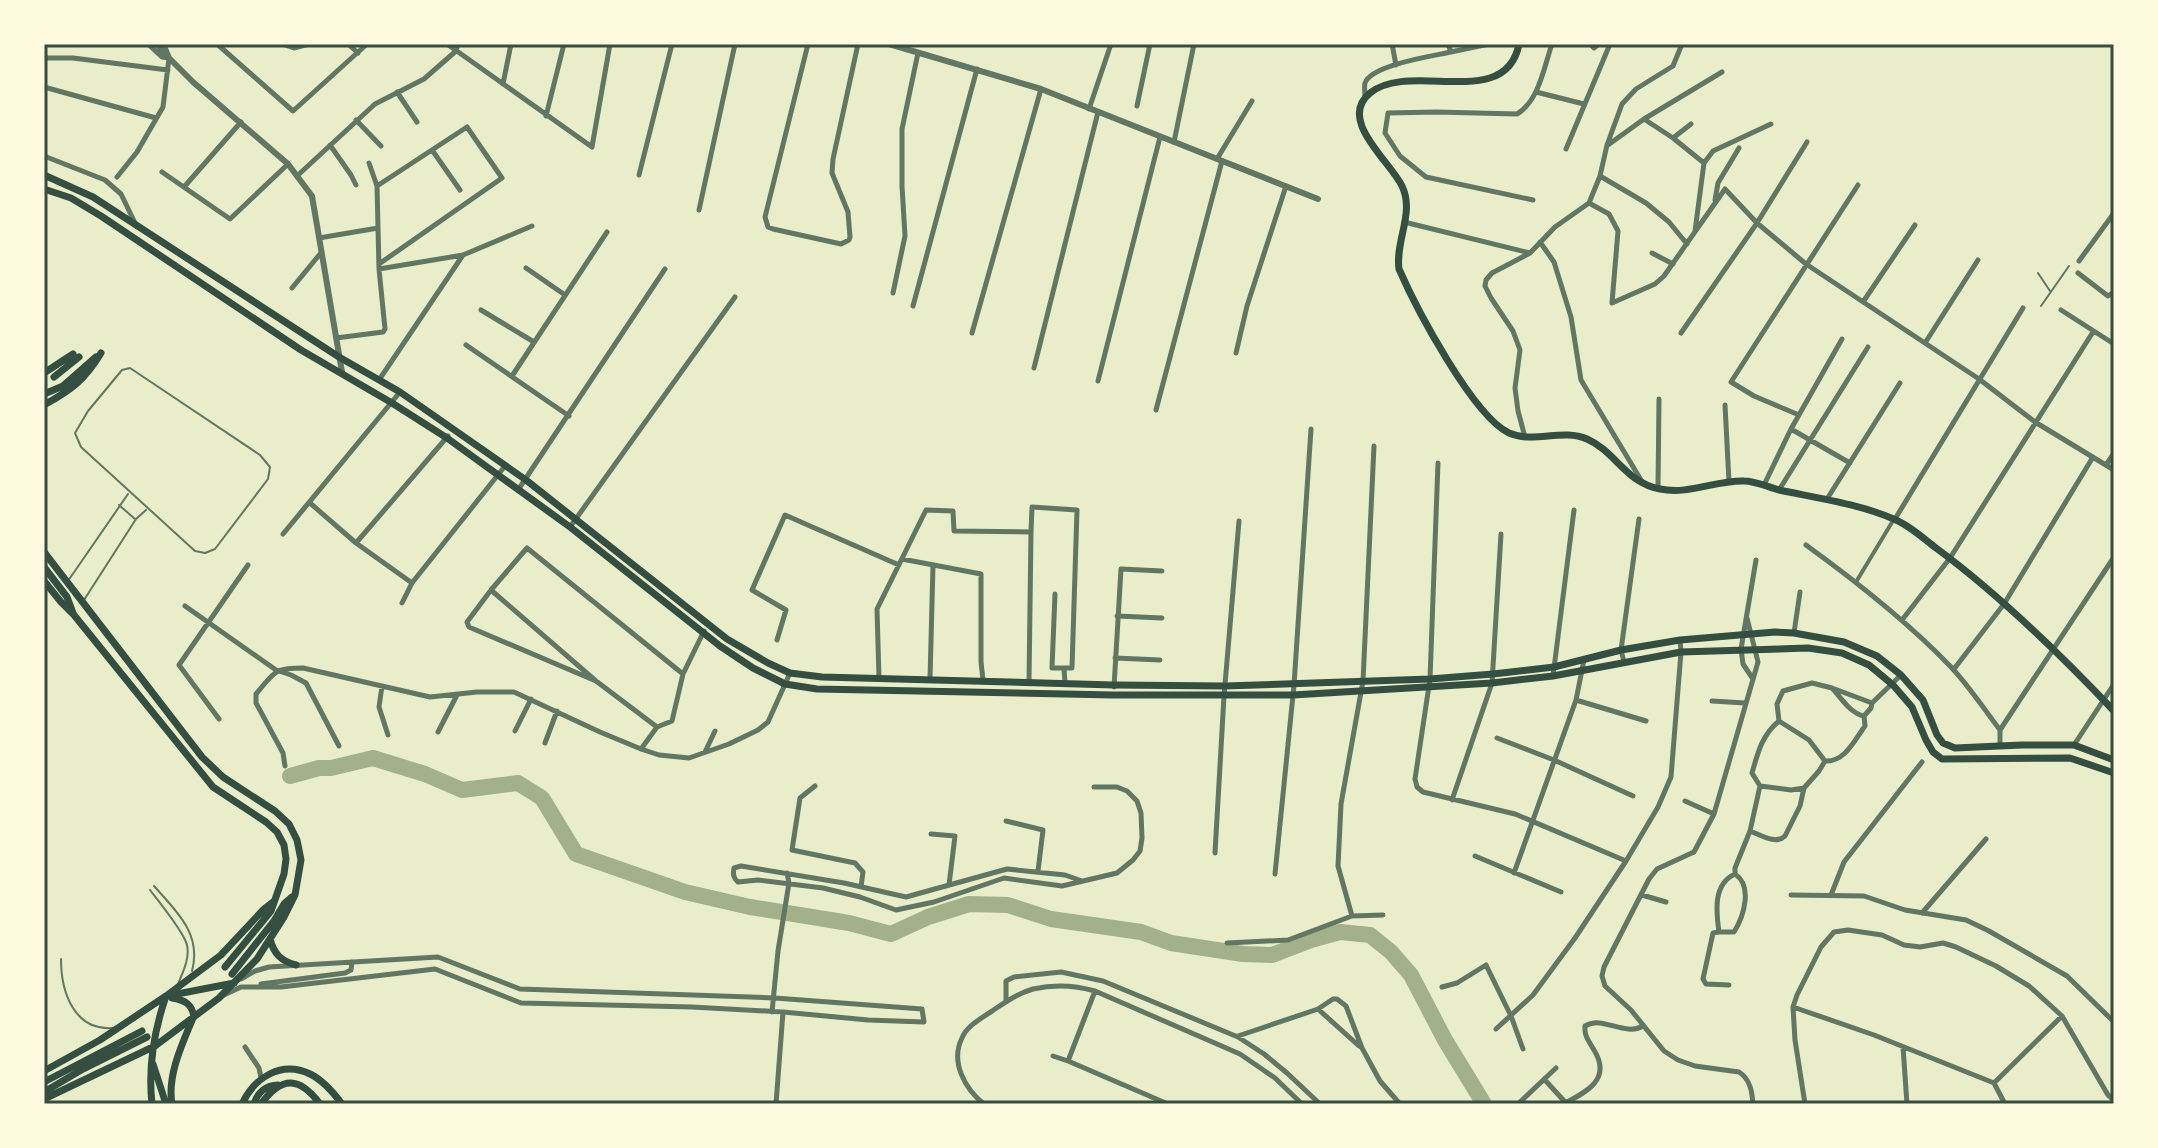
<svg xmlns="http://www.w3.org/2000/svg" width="2158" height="1148" viewBox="0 0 2158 1148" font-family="'Exo 2',sans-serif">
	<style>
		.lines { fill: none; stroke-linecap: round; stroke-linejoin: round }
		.river { stroke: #a3b18a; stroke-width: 16 }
		.service { stroke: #617663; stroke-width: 2 }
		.pedestrian { stroke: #617663; stroke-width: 4 }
		.minor { stroke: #617663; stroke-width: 5 }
		.tertiary { stroke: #617663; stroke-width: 6 }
		.secondary { stroke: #344e41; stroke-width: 7 }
		.neatline { fill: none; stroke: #344e41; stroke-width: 3 }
	</style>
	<rect width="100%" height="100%" fill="#e9edc9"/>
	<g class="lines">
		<path class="river" d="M 290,776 L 319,768 L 331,768 L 373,758 L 425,774 L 462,790 L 518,783 L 542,798 L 576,854 L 685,892 L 750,907 L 849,923 L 891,934 L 928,917 L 969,904 L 1008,905 L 1051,919 L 1141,932 L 1171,943 L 1243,954 L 1272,955 L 1311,940 L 1340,932 L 1370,935 L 1391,952 L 1411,975 L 1445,1040 L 1484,1104"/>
		<path class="service" d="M 2038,273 L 2050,291
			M 2041,306 L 2069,266
			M 130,368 L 260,455 L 270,467 L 268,479 L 215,549 L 205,553 L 195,551 L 81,447 L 75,433 L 88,411 L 122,370 Z
			M 119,505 L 135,519
			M 68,581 L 128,494
			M 84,600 L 136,519 L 146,510
			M 154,886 C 177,912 202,934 192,971
			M 150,890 C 159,902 184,932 187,945 C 190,958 183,972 178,984
			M 61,959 C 61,992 74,1031 113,1028"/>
		<path class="pedestrian" d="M 1856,582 L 1894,519"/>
		<path class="minor" d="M 148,44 L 162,57 L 169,58
			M 156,44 L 166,55
			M 217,44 L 293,111 L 367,44
			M 282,44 L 294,48 L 309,44
			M 348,44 L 358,53
			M 447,44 L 592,147 L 610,44
			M 808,44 L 765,217 L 768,227 L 773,229 L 841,244 L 849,240 L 850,237 L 848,212 L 832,173 L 833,159 L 858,44
			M 1392,44 L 1396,65
			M 1590,44 L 1594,48 L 1599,44
			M 1451,52 L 1489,44
			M 44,58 L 73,58 L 168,70
			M 503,84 L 511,44
			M 44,87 L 156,118
			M 397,92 L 417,122
			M 1536,92 L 1584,104
			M 1365,97 C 1365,93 1364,87 1365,83 C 1371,65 1433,56 1451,52 L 1448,44
			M 1137,106 L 1150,44
			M 1089,109 L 1111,44
			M 546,116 L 564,44
			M 1644,119 L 1673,138 L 1704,163
			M 356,120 L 381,146
			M 1673,138 L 1691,124
			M 1174,142 L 1194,44
			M 330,145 L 351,175 L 356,185
			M 1608,145 L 1644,119 L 1722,72
			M 1566,149 L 1610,44
			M 432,150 L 460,190
			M 44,156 L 105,180 L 121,194 L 135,223
			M 1217,159 L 1252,101
			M 162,172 L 230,219 L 288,164
			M 639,175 L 672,44
			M 297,176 L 375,104 L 424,79 L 456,51 L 458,44
			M 1600,176 L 1646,203 L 1669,222 L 1687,244
			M 117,177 L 137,152 L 163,107 L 169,58
			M 377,186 L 467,127 L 502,178 L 379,264
			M 184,187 L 241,122
			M 1533,200 L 1426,177 L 1400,156 L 1385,133 L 1388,113 L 1436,112 L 1517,114 C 1539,101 1544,67 1552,44
			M 1715,200 L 1718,183 L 1739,148
			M 1589,203 L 1609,214 L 1618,231 L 1612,303 L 1655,284 L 1664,276 L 1725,189 L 1757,223 L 1806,264 L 1979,379 L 2035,422 L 2114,470
			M 699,210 L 735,44
			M 1404,222 L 1530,253
			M 1695,231 L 1704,163 L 1713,151 L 1771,124
			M 319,238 L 378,228
			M 1540,242 L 1554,262 L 1571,317 L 1581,380 L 1641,480
			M 1652,253 L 1673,264
			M 2079,261 L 2114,213
			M 526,268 L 565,295
			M 379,269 L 463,255 L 532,226
			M 2078,273 L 2108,296 L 2114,292
			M 292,288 L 320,254
			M 893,293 L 905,236 L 902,186 L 902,129 L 918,53
			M 1863,302 L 1915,225
			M 913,306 L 977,69
			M 481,310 L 534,342
			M 2061,310 L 2114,344
			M 972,333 L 1041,89
			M 1681,333 L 1757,223 L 1807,142
			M 336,338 L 383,332 L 385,329 L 379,269 L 377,186 L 369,163
			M 1925,343 L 1978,260
			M 466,345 L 569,416
			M 1236,353 L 1247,306 L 1286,186
			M 1034,368 L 1098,112
			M 512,376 L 607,232
			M 379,380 L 463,255
			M 1098,381 L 1160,137
			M 1725,405 L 1729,482
			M 1156,410 L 1222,161
			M 1799,415 L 1754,396 L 1731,382 L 1858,185
			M 1791,429 L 1850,463
			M 1525,437 L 1518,411 L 1515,388 L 1520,350 L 1513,331 L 1491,298 L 1485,286 L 1486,280 L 1492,273 L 1530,253 L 1555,227 L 1589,203 L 1600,176 L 1607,145 L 1622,104 L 1636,89 L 1673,66 L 1682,44
			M 1438,463 L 1430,679 L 1415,779 L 1417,787 L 1423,792 L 1515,814 L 1626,861
			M 2106,465 L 2114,453
			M 1764,485 L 1791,429 L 1842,339
			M 1658,488 L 1659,399
			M 518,490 L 665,269
			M 1779,490 L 1868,347
			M 1827,499 L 1900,383
			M 310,503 L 356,543 L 412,583
			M 1895,519 L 2023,308
			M 570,527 L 735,297
			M 283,534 L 400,392
			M 356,543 L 448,436
			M 1806,545 C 1857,582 1907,621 1951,667 C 1969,686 1984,709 2000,730
			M 902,559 L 981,574 L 981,662 L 983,680
			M 491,590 L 596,681 L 657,727
			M 402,603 L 412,583 L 505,466
			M 185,606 L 276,670 L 291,675 L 306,683 L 339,746
			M 1117,616 L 1162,618
			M 1747,618 L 1758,662 L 1714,814 L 1694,852 L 1657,869 L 1649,879 L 1604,967 L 1602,976 L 1605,986 L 1631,1010 L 1664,1051 L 1678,1060 L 1695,1066 L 1739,1072 C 1750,1079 1752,1091 1753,1104
			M 1902,620 L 1950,558 L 2093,332
			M 1794,633 L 1800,592
			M 777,640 L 786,610 L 752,590 L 785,515 L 899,565
			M 1115,658 L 1160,660
			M 1624,662 L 1621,650 L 1639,519
			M 1064,668 L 1065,684
			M 1954,669 L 2004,604 L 2093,457
			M 1553,676 L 1574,510
			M 879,678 L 877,609 L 926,510 L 953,511 L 954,531 L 1031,532 L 1032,507 L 1077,510 L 1072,668 L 1052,668 L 1055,594
			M 930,679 L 933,565
			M 1753,679 L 1743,664 L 1741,649 L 1756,560
			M 596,681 L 469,627 L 467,622 L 491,590 L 527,548 L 683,674
			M 1029,682 L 1031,532
			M 382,686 L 379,707 L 388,735
			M 1114,687 L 1121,569 L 1162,571
			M 1833,689 C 1841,698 1851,714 1864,716
			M 1576,700 L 1646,721
			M 1712,701 L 1745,703
			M 1864,716 L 1871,708 L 1872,703 L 1901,675
			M 219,719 L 179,665 L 248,565
			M 515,731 L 531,699
			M 438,732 L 457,695
			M 1497,738 L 1554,760 L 1633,796
			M 545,743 L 557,711
			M 2074,745 L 2114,684
			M 2000,746 L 2000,730 L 2114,557
			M 641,749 L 657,727 L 672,721 L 683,674 L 704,631
			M 705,752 L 715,731
			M 1825,761 C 1845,762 1854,741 1865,726 L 1864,716
			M 285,766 L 283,753 L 256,703 L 256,694 C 275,672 273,668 303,668 L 430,697 L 477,692 L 514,692 L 600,732 L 641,749 L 659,755 L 689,758 L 729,744 L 758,730 L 768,722 L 790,673
			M 815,786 L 800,798 L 792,850 L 855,863 L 863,872 L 861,887
			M 1760,786 L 1791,790 L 1804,788 L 1819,771 L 1825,761 L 1809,740 L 1779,721 L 1777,704 L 1783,691 L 1812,683 L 1832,688 L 1872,703
			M 1760,786 L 1752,773 C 1758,752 1762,735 1779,721
			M 1452,800 L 1492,683 L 1501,534
			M 1685,801 L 1714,814
			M 1006,821 L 1043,830 L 1038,871
			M 1750,831 C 1761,835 1776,845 1785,836 L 1800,806 L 1804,788
			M 931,834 L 955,836 L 949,885
			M 1215,853 L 1224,696 L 1239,521
			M 1475,856 L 1561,892
			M 1514,873 L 1576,700 L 1584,660
			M 1275,874 L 1294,685 L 1311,429
			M 1082,881 L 1065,875 L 1007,869 L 906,897 L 844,883 L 741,866 L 734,868 C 733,874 733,878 738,882 L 758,880 L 823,888 L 860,897 L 896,910 L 934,902 L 1004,878 L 1062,886 L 1117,873 L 1133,860 L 1140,851 L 1142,838 L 1141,813 L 1137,801 L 1127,791 L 1117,787 L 1094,787
			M 1642,895 L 1666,902
			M 1791,895 L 1864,896 L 1905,910 L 1966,920 L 1989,931 L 2067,976 L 2114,1022
			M 1831,895 L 1844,862 L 1922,762
			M 1922,913 L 1986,839
			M 1352,916 L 1338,866 L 1341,804 L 1363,681 L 1374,446
			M 1719,932 L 1734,932 C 1744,916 1753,886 1735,874 L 1735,868 L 1750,831 L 1760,786
			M 1719,932 L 1713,933 L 1703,979 L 1706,984 L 1729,985
			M 1719,932 C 1716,911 1713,884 1735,874
			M 1227,943 L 1288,940 L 1352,916 L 1383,915
			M 261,984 L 345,973 L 351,970 L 352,962
			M 1442,987 L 1457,983 L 1486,965 L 1511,1016 L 1523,1049
			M 1095,991 L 1068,1061 L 1168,1104
			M 224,995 L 241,987 L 281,987 L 435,969 L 521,1003 L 692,1007 L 783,1012 L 868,1020 L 924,1022 L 922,1009 L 775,998 L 520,989 L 438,957 L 269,967 L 255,971 L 241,979
			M 1006,1001 L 1006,981 L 1014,977 L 1061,972 L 1103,981 L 1238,1037 L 1264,1054 L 1287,1073 L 1320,1104
			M 1793,1007 L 1874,1035 L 1994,1083 L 2005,1104
			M 1318,1009 L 1359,1046
			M 772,1012 L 778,951 L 789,883 L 787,873
			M 1496,1029 L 1533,995 L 1575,938 L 1626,861 L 1658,807 L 1671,777 L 1681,652 L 1680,640
			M 1238,1036 L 1318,1009 L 1333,999 L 1337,999 L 1346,1006 L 1362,1048 L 1380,1081 L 1400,1104
			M 245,1047 L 259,1068 L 261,1078
			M 1903,1047 L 1907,1104
			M 1053,1056 L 1068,1061
			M 1544,1079 L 1566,1103
			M 1994,1083 L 2062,1016
			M 1520,1102 L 1556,1068
			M 776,1104 L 783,1012
			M 984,1104 C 965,1089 950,1062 962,1038 C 967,1025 984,1017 995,1009 C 1007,1001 1019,993 1033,989 C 1055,984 1074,985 1095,991 L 1240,1054 L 1275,1078 L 1302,1104
			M 1563,1104 C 1587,1092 1612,1079 1594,1050 C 1589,1041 1584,1036 1585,1026 C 1603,1015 1624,1037 1643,1026
			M 1805,1104 L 1795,1040 L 1793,1007 L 1797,995 L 1821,947 L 1834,932 L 1848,930 L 1882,935 L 1904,945 L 1920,947 L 1943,943 L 1956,947 L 1996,966 L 2029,986 L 2062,1016 L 2108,1095 L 2114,1100"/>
		<path class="tertiary" d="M 163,44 L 169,58 L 193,82 L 288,164 L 312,196 L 342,372
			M 889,44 L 1041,89 L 1318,199"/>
		<path class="secondary" d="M 1519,44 C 1506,112 1410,60 1370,93 C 1337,120 1390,161 1402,186 C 1415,213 1395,241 1399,269 C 1416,308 1473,416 1509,433 C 1534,444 1562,428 1587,439 C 1615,451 1626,483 1660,489 C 1689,495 1716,480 1744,481 C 1755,481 1768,487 1779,490 C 1817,498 1860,504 1896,520 C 1910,526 1923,538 1936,548 C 2000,595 2059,653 2114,711
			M 44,175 L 93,197 L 339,357 L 400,392 L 526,480 L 727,639 L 768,663 L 790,673 L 822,677 L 1114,685 L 1225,686 L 1430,679 L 1493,674 L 1554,667 L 1621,650 L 1680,640 L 1775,632 L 1794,633 L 1844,642 L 1877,656 L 1901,675 L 1923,700 L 1937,735 L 1943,743 L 1955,748 L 2022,745 L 2074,745 L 2114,760
			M 44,189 L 71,198 L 101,216 L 301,350 L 392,403 L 447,438 L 570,527 L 720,646 L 753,668 L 785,684 L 817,689 L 1114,695 L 1293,695 L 1492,683 L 1553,676 L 1681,652 L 1808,648 L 1842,653 L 1869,665 L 1893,685 L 1912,707 L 1926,740 L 1933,752 L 1942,759 L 2070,758 L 2114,773
			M 44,373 L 73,354
			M 54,377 L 79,357
			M 44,394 L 63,386 L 96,357
			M 44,405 C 71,390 85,380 101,353
			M 44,552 L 202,757 L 223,777 L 275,811 L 289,824 L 297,840 L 301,860 L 295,895 L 284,917 L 257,959 L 219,998 L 155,1046 L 44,1099
			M 44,567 L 67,597 L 73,613
			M 44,581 L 61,602 L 74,615 L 213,787 L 266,822 L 277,832 L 284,845 L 286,859 L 284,874 L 271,911 L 225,967
			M 270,939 C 274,954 281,961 296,965
			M 232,974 L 274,921 L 284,904 L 292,897
			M 167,996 L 234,983
			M 172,998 C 185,1000 192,1004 194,1017
			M 153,1064 L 166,1104
			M 44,1071 L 100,1040 L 166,996 L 221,955 L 264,909 L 273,902
			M 44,1082 L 142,1031
			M 44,1092 L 83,1069 L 147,1037
			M 152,1104 C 148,1068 154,1031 166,996
			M 172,1104 C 167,1076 182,1044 193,1018
			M 242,1104 C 254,1078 281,1060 310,1074 C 323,1080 333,1092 342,1104
			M 254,1104 C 257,1093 266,1085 278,1085
			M 261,1104 C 282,1075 300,1077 320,1104"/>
	</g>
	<rect width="2158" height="1148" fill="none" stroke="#fefae0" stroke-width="92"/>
	<rect x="46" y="46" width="2066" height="1056" class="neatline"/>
</svg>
